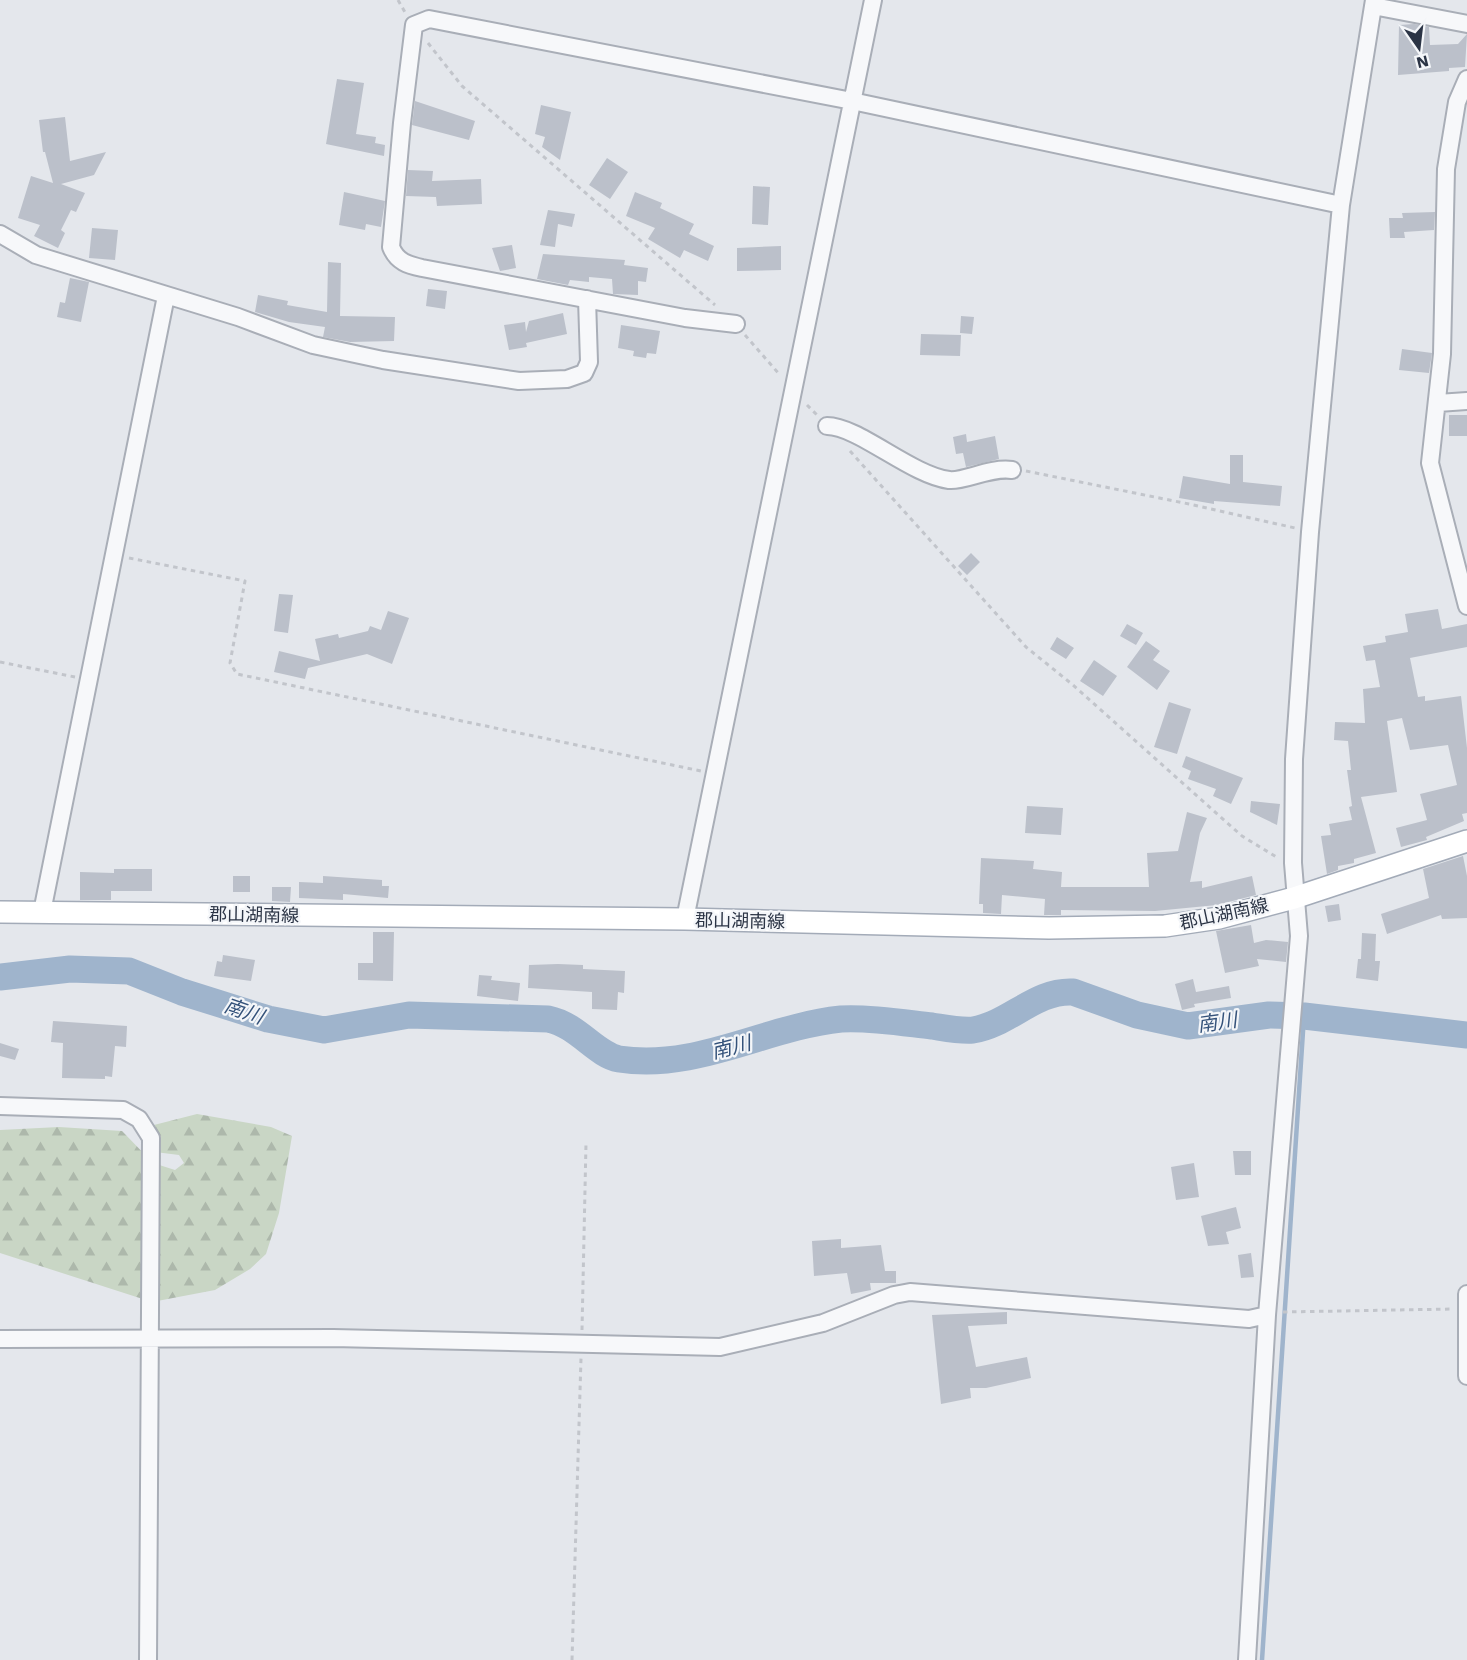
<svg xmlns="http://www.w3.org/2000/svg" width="1467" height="1660" viewBox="0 0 1467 1660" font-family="'Work Sans','Noto Sans JP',sans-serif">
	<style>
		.forest { fill: url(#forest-firs) }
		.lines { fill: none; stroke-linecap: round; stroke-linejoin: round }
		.stream { stroke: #9fb4cc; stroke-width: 4.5 }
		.river { stroke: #9fb4cc; stroke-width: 27 }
		.building { fill: #bbc0ca }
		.minor-casing { stroke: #a9aeb7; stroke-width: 20 }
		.major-casing { stroke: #a3abb8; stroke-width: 24 }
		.path { stroke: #c2c5cb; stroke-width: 3; stroke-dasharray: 4.5 4.5; stroke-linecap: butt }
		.minor { stroke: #f7f8fa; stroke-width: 16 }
		.major { stroke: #fff; stroke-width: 21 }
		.labels { text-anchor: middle; stroke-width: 4.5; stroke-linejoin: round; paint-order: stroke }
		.street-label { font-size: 18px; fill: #2b3445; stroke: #f4f6f9 }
		.water-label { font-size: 20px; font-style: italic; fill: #34527a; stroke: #f4f6f9 }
	</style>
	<defs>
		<pattern id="forest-firs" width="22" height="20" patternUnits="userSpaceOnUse" patternTransform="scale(1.5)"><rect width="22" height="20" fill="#c9d6c5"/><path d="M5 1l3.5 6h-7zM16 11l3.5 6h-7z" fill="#adb8ab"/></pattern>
	</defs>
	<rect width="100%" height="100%" fill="#e4e7ec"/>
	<path class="forest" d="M 197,1114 L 271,1127 L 292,1136 L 279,1213 L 266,1254 L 250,1269 L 215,1290 L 152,1302 L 0,1253 L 0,1130 L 59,1127 L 122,1131 L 153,1163 L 175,1170 L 184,1163 L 179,1155 L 155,1152 L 154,1125 Z"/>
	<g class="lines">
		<path class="stream" d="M 1262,1660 L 1304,1016"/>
		<path class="river" d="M 0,977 L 70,969 L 129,971 L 182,992 L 268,1019 L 324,1030 L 409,1015 L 548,1019 C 578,1025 596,1055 619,1059 C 697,1071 765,1027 841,1019 C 868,1017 905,1023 932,1026 C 945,1028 959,1031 973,1030 C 1010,1024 1035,990 1073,992 L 1137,1015 L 1188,1026 L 1269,1015 L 1304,1016 L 1467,1035"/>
	</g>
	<path class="building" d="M 1414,24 L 1429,27 L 1430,45 L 1458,44 L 1467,34 L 1465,67 L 1449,68 L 1449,71 L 1398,75 L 1399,25 Z
		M 337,79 L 364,83 L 356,134 L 376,137 L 375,143 L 385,145 L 384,156 L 326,144 Z
		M 415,101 L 475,121 L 469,140 L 412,125 Z
		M 541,105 L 571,112 L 560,160 L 542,147 L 545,137 L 535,134 Z
		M 65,117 L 70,161 L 106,152 L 94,175 L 61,184 L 85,193 L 76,212 L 71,210 L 61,230 L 65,233 L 58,248 L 34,236 L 40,225 L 18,218 L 31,176 L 53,183 L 45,152 L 43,152 L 39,120 Z
		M 607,158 L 628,172 L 610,199 L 589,185 Z
		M 408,170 L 433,171 L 432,181 L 481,179 L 482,204 L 437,206 L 436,197 L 406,196 Z
		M 753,186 L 770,187 L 768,225 L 752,224 Z
		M 344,192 L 385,201 L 381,227 L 366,224 L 365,230 L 339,225 Z
		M 635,192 L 662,203 L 660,208 L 694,224 L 689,234 L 714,246 L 708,261 L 684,250 L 680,258 L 648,239 L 655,228 L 626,216 Z
		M 548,210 L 575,214 L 572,227 L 558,224 L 555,247 L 540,245 Z
		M 1435,212 L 1434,230 L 1404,232 L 1405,238 L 1390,238 L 1389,218 L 1403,218 L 1402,213 Z
		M 92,228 L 118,230 L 115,260 L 89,258 Z
		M 512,245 L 516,268 L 500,271 L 492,248 Z
		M 781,246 L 781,270 L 737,271 L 737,248 Z
		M 543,254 L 625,260 L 624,265 L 648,268 L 646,282 L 638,281 L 638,295 L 613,294 L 612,279 L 589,277 L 589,282 L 570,280 L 568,285 L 537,279 Z
		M 328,262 L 341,263 L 340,316 L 395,317 L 394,341 L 350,342 L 323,337 L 325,327 L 289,322 L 255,312 L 258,295 L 288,301 L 287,305 L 327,312 Z
		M 70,278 L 89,282 L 81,322 L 57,317 L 60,302 L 65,303 Z
		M 428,289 L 447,291 L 445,309 L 426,306 Z
		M 563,313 L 567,334 L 526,343 L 527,347 L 509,350 L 504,325 L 525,322 L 526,332 L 529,321 Z
		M 961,316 L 974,317 L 972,334 L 960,333 Z
		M 621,325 L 660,331 L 656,354 L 647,353 L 646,358 L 633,356 L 634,351 L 618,348 Z
		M 921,334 L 961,335 L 960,356 L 920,355 Z
		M 1402,349 L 1432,353 L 1429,373 L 1399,370 Z
		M 1449,415 L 1467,415 L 1467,436 L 1449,436 Z
		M 966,434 L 967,442 L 995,436 L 999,459 L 966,467 L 963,453 L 956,454 L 953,437 Z
		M 1230,455 L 1243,455 L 1243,482 L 1282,486 L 1280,506 L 1214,501 L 1214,504 L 1179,498 L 1183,476 L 1230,484 Z
		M 971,553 L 980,562 L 967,575 L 958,566 Z
		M 279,594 L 293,595 L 288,633 L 274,631 Z
		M 1438,609 L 1442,629 L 1467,624 L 1467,647 L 1410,658 L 1418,697 L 1425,696 L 1425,701 L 1461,696 L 1467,748 L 1467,813 L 1462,814 L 1464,821 L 1426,837 L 1427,840 L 1401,847 L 1396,828 L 1427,820 L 1420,794 L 1457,785 L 1448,745 L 1410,750 L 1402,718 L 1387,721 L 1397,792 L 1361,797 L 1376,853 L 1354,859 L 1354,863 L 1338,866 L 1338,870 L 1327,874 L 1321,836 L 1331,835 L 1329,824 L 1352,820 L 1349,807 L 1352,806 L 1347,770 L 1351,770 L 1348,741 L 1334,740 L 1335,722 L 1365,723 L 1363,689 L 1380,687 L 1375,660 L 1366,661 L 1363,646 L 1386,642 L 1385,636 L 1408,632 L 1405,614 Z
		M 388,611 L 409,618 L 392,664 L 367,654 L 308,668 L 305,679 L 274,672 L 279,651 L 320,661 L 315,639 L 338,634 L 339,638 L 368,631 L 370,626 L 381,630 Z
		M 1127,624 L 1143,633 L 1136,645 L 1120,636 Z
		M 1057,637 L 1074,648 L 1066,659 L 1050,649 Z
		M 1146,641 L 1160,651 L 1153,660 L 1170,671 L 1157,690 L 1127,667 Z
		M 1094,660 L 1117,676 L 1103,696 L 1080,681 Z
		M 1169,702 L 1191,709 L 1177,754 L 1154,747 Z
		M 1186,756 L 1243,778 L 1231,804 L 1213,796 L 1216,789 L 1188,779 L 1191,771 L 1182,767 Z
		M 1251,801 L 1280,804 L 1277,825 L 1250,812 Z
		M 1027,806 L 1063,808 L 1061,835 L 1025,833 Z
		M 1187,812 L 1207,818 L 1200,833 L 1190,882 L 1202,881 L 1202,888 L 1252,876 L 1256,895 L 1217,905 L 1155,911 L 1061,910 L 1061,915 L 1044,915 L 1045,899 L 1002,895 L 1001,914 L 983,913 L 983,904 L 979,904 L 981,858 L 1034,861 L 1033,869 L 1062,872 L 1061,887 L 1149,887 L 1147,853 L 1178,851 Z
		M 1463,856 L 1467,876 L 1467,918 L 1442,919 L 1441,915 L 1387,934 L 1381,914 L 1429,898 L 1423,869 Z
		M 114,869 L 152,869 L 152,891 L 111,891 L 111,900 L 80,900 L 80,872 L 114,873 Z
		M 233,876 L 250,876 L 250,892 L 233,892 Z
		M 323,876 L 382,880 L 382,886 L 389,886 L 388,898 L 343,894 L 343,900 L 299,898 L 299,882 L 323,883 Z
		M 272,887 L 291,887 L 290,902 L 272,901 Z
		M 1339,904 L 1341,920 L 1328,922 L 1325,906 Z
		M 1251,925 L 1254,943 L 1266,940 L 1288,942 L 1286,962 L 1257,959 L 1259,966 L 1225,973 L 1216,931 Z
		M 373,932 L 394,932 L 393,981 L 358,980 L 358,963 L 373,963 Z
		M 1362,933 L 1376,934 L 1375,961 L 1380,961 L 1378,981 L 1356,978 L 1358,959 L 1361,959 Z
		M 223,955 L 255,960 L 251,981 L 214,976 L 217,961 L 222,962 Z
		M 558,964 L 583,965 L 583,969 L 625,971 L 624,993 L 618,992 L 617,1010 L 592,1009 L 592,992 L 528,988 L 529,965 Z
		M 479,975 L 492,976 L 491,980 L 520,983 L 518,1001 L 477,996 Z
		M 1193,979 L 1196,992 L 1229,986 L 1231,998 L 1194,1004 L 1195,1007 L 1182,1010 L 1175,984 Z
		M 53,1021 L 127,1026 L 126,1047 L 115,1046 L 112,1077 L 105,1076 L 105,1079 L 62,1078 L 63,1043 L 51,1042 Z
		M 0,1043 L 19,1049 L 15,1060 L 0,1056 Z
		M 1233,1151 L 1251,1151 L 1251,1175 L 1235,1175 Z
		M 1194,1163 L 1199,1197 L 1176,1200 L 1171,1167 Z
		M 1236,1207 L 1241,1228 L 1226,1232 L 1229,1244 L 1208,1246 L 1201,1216 Z
		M 841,1239 L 841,1248 L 881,1245 L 885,1271 L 896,1271 L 896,1283 L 870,1283 L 871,1290 L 851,1294 L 847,1273 L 814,1276 L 812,1241 Z
		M 1251,1253 L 1254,1277 L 1241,1278 L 1238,1255 Z
		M 1007,1312 L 1007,1324 L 968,1326 L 976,1367 L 1027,1357 L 1031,1378 L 986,1388 L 970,1388 L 971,1398 L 941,1404 L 932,1315 Z"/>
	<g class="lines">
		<defs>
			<path id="minor" d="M 1373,6 L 1467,24
				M 1467,79 L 1457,102 L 1446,169 L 1442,354 L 1430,463 L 1467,606
				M 0,234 L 36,255 L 238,317 L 313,345 L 383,360 L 519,381 L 567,379 L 584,373 L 589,362 L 587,299
				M 736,324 L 685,318 L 422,268 C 408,265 397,262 391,247 L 402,123 L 414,25 L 429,19 L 852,101 L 1341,205
				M 1438,403 L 1467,401
				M 827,426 C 858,426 911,475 949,480 C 964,482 989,467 1012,470
				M 42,912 L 166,296
				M 685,919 L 873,0
				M 0,1106 L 123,1110 L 139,1119 L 151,1138 L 148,1660
				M 1467,1294 L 1467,1376
				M 0,1339 L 333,1338 L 720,1347 L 823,1323 L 894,1295 L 910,1292 L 1249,1319 L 1267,1315
				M 1247,1660 L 1267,1315 L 1299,936 L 1293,863 L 1294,759 L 1310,532 L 1341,205 L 1374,0"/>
			<path id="major" d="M 0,912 L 685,919 L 1049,928 L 1165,926 L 1219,918 L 1294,898 L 1467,841"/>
		</defs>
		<use href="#minor" class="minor-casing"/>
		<use href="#major" class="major-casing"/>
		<path class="path" d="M 398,0 L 406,14
			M 428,43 L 462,86 L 715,305
			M 745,335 L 780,375
			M 807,405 L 817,415
			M 850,451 L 1026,647 L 1073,685 L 1242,836 L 1278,858
			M 1026,471 L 1189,504 L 1295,528
			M 129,558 L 245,581 L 230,663 L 237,674 L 701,771
			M 0,662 L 75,677
			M 1283,1312 L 1453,1309
			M 582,1330 L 586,1143
			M 572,1660 L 581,1358"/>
		<use href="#minor" class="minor"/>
		<use href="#major" class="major"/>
	</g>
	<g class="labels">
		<g class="street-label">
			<text transform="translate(1224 914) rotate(-12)" y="6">郡山湖南線</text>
			<text transform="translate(254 915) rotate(1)" y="6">郡山湖南線</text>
			<text transform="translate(740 921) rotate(1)" y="6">郡山湖南線</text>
		</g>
		<g class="water-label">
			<text transform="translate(244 1011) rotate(19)" y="7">南川</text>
			<text transform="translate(1217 1022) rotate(-8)" y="7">南川</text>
			<text transform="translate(731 1047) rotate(-14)" y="7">南川</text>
		</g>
	</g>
	<g transform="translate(1419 48) rotate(166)" stroke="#f4f6f9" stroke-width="4.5" paint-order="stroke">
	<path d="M0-4.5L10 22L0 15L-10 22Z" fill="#2b3445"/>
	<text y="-9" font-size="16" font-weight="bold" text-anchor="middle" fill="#2b3445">N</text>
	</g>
</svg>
